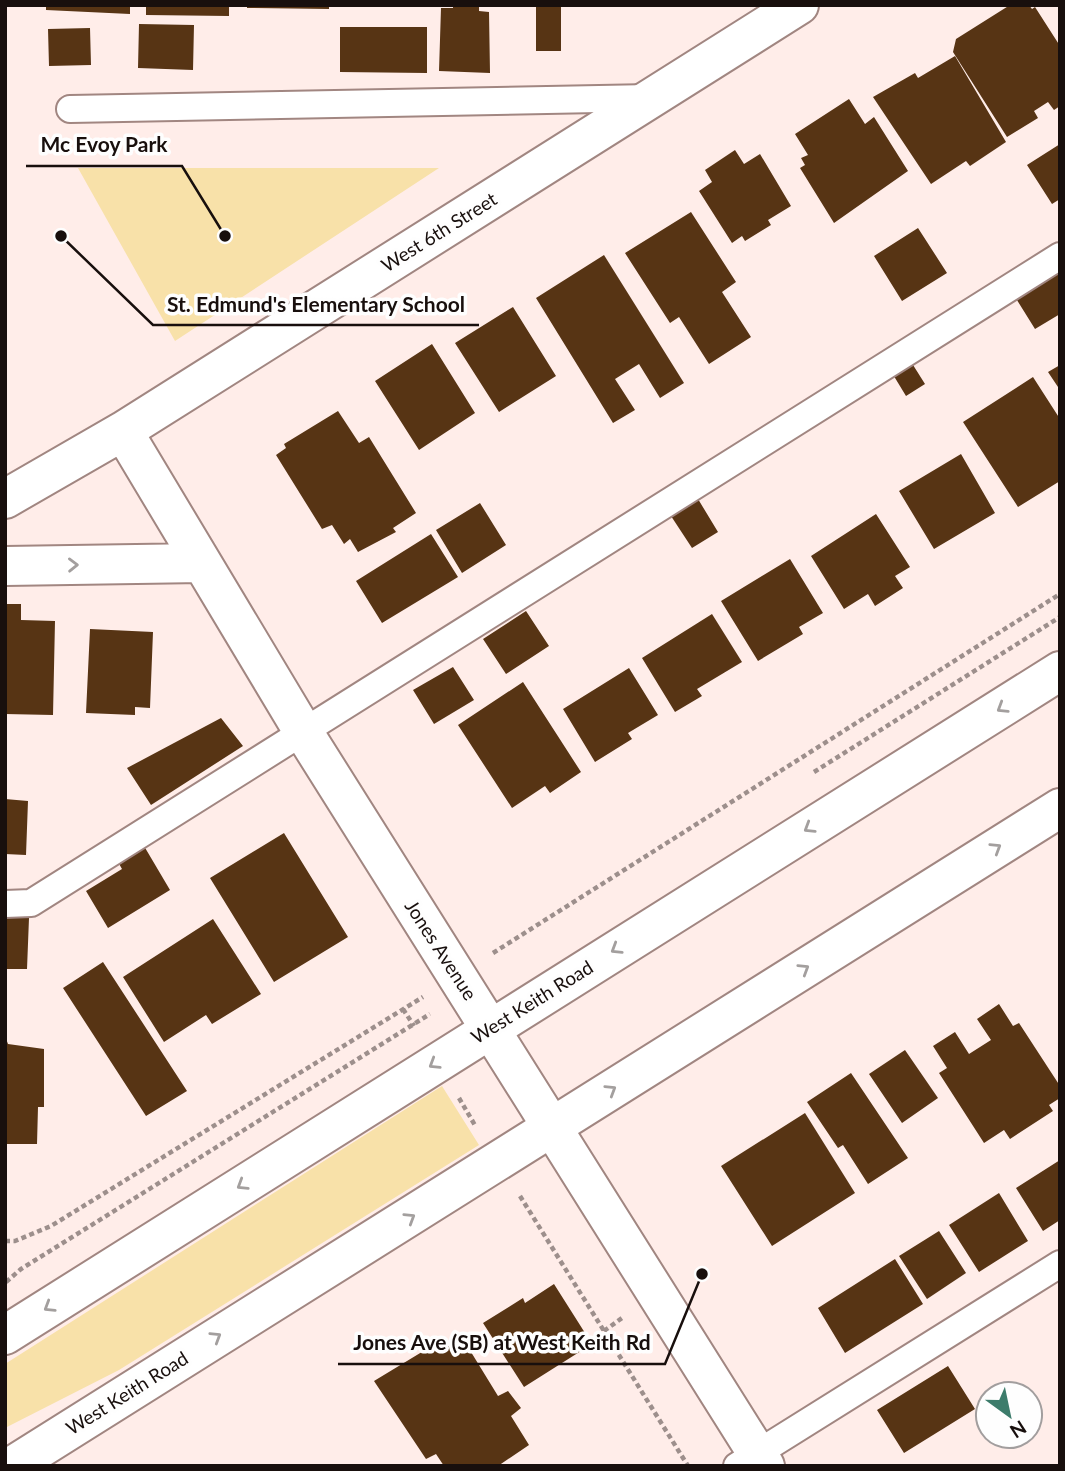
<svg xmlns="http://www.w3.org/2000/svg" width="1065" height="1471" viewBox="0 0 1065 1471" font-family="Lato,sans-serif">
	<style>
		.green { fill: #f8e1a9 }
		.building { fill: #573414 }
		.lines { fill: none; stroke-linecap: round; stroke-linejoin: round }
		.service-casing { stroke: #a18681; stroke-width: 30 }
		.minor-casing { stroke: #a18681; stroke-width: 42 }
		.secondary-casing { stroke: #a18681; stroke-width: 42 }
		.path { stroke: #9d8f8c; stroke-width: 4.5; stroke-dasharray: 5 3.5; stroke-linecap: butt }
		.service { stroke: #fff; stroke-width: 26 }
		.minor { stroke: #fff; stroke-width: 38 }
		.secondary { stroke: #fff; stroke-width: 38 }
		.oneway { stroke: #a39f9e }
		.labels { text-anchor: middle; stroke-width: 7; stroke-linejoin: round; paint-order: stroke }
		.street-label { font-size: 19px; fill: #180f0d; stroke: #fefefe }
		.leader { fill: none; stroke: #180f0d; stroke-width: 2.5 }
		.callout-dot { fill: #180f0d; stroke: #fefefe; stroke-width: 2.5 }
		.callout-label { font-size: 21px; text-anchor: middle; font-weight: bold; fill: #180f0d; stroke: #fefefe; stroke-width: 7; stroke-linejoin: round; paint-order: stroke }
	</style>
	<rect width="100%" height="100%" fill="#ffede9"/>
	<path class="green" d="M 78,168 L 439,168 L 175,341 Z
		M 442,1086 L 479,1145 L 119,1370 L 5,1428 L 5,1364 Z"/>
	<path class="building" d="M 46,5 L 130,5 L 130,14 L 46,10 Z
		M 146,5 L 229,5 L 229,16 L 146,15 Z
		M 247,5 L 329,5 L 329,9 L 247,8 Z
		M 453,5 L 479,5 L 479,11 L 489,12 L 490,73 L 439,71 L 441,8 L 453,8 Z
		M 536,5 L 561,5 L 561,51 L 536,51 Z
		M 1010,5 L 1029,5 L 1032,9 L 1035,7 L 1060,46 L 1060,106 L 1054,110 L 1048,102 L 1034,111 L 1038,118 L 1007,137 L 953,52 L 956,39 Z
		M 139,24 L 194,25 L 193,70 L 138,68 Z
		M 340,27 L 427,27 L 427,73 L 340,72 Z
		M 90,28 L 91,65 L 49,66 L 48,29 Z
		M 955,56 L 1006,142 L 970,166 L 966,161 L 931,184 L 873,97 L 915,73 L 918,78 Z
		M 849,99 L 865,124 L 874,117 L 908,171 L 834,223 L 800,168 L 805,165 L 801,158 L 808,155 L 795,134 Z
		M 1060,144 L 1060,199 L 1052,204 L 1027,165 Z
		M 735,150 L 744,164 L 760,154 L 791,206 L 768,220 L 771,225 L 745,241 L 742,236 L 732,243 L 699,191 L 712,182 L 705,170 Z
		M 691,212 L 736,282 L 722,292 L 751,337 L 709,364 L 679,317 L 670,323 L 625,253 Z
		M 918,228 L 947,273 L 902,301 L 874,256 Z
		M 604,255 L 684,383 L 660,398 L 639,364 L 615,379 L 635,410 L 613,423 L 536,298 Z
		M 1060,257 L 1060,314 L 1035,329 L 1010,289 Z
		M 513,307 L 556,376 L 499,412 L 455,343 Z
		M 432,344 L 475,413 L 419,450 L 375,381 Z
		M 908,357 L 925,384 L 906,396 L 889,368 Z
		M 1060,365 L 1060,390 L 1048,372 Z
		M 1033,377 L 1060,419 L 1060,481 L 1018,507 L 963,422 Z
		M 338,411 L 359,443 L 369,437 L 416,513 L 393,528 L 396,532 L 358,552 L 350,539 L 344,544 L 332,525 L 322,529 L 276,455 L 286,448 L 284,444 Z
		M 961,454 L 995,513 L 934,549 L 899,491 Z
		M 698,499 L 718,532 L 692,548 L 671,516 Z
		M 480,503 L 506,545 L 462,573 L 436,530 Z
		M 876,514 L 910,567 L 895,576 L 903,588 L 875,606 L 868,594 L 844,609 L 811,556 Z
		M 431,534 L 458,577 L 382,623 L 356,581 Z
		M 790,559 L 823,613 L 799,627 L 803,634 L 758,661 L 721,601 Z
		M 5,604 L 21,604 L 21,620 L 55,621 L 53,715 L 5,714 Z
		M 526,611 L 549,646 L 506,674 L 483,639 Z
		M 712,614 L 742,662 L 697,689 L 702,696 L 675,712 L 642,658 Z
		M 90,629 L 153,632 L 150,708 L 135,707 L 135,715 L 86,713 Z
		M 453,667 L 474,700 L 434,724 L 413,690 Z
		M 629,668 L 658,715 L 628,733 L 632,739 L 595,762 L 563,709 Z
		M 523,682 L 581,772 L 550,793 L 545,786 L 512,808 L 458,725 Z
		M 221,718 L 243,746 L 151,805 L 127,768 Z
		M 5,799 L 28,801 L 26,855 L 5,854 Z
		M 284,833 L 348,937 L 274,982 L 210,878 Z
		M 144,846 L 170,890 L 108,928 L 86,891 L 122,869 L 118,862 Z
		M 5,918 L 29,918 L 27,969 L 5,969 Z
		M 213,919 L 261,994 L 212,1024 L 206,1015 L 164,1042 L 123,977 Z
		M 103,962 L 187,1091 L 146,1116 L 63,988 Z
		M 999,1004 L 1013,1026 L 1019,1023 L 1060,1086 L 1060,1098 L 1049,1105 L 1053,1111 L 1010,1139 L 1004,1130 L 984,1143 L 939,1073 L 947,1068 L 933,1046 L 955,1032 L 969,1054 L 991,1040 L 977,1019 Z
		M 5,1036 L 8,1044 L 44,1049 L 44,1107 L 38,1107 L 37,1144 L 5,1144 Z
		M 905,1050 L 938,1098 L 902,1123 L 869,1074 Z
		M 851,1073 L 908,1158 L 868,1184 L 843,1145 L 838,1148 L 807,1102 Z
		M 805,1113 L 855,1193 L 772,1246 L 721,1166 Z
		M 1060,1160 L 1060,1220 L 1043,1231 L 1016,1188 Z
		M 999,1193 L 1028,1241 L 979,1272 L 949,1225 Z
		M 939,1231 L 966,1273 L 927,1299 L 899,1256 Z
		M 895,1259 L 923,1304 L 845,1353 L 818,1308 Z
		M 554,1284 L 592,1344 L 524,1387 L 483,1323 L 523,1298 L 525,1303 Z
		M 463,1339 L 498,1396 L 508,1391 L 521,1408 L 511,1416 L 529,1445 L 498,1466 L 444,1466 L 436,1454 L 426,1459 L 374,1381 L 440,1341 L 445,1348 Z
		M 948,1366 L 975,1409 L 904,1453 L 877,1410 Z"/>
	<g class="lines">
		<defs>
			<path id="service" d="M 70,109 L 651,98
				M 5,904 L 31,903 L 1060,256
				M 737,1466 L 1060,1264"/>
			<path id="minor" d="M 123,431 L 304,733 L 765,1466
				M 5,499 L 123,431 L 799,5
				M 5,566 L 202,563"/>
			<path id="secondary" d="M 5,1335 L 1060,671
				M 12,1466 L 1060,808"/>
		</defs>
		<use href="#service" class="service-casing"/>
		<use href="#minor" class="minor-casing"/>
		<use href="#secondary" class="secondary-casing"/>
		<path class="path" d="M 814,772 L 1060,617
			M 493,953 L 1060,594
			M 403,1009 L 414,1026
			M 459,1098 L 476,1127
			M 520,1196 L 688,1466
			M 5,1241 L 15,1241 L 51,1226 L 423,997
			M 6,1282 L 21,1269 L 430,1014
			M 604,1331 L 622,1318"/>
		<use href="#service" class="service"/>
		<use href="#minor" class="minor"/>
		<use href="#secondary" class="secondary"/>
	</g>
	<defs><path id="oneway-chevron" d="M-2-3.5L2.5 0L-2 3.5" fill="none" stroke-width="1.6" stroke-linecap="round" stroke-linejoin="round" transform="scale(1.75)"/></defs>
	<g class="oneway">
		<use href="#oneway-chevron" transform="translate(73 565) rotate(-1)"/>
		<use href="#oneway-chevron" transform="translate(1002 708) rotate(148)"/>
		<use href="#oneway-chevron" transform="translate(809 828) rotate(148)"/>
		<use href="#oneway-chevron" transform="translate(996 848) rotate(-32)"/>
		<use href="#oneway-chevron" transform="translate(616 949) rotate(148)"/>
		<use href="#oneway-chevron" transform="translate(804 969) rotate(-32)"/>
		<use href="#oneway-chevron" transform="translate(434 1064) rotate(148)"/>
		<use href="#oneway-chevron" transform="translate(611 1090) rotate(-32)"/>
		<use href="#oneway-chevron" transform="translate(242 1185) rotate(148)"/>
		<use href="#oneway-chevron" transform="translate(410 1218) rotate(-32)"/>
		<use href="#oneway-chevron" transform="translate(49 1307) rotate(148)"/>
		<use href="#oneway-chevron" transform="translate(216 1337) rotate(-32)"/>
	</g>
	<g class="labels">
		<g class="street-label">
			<text transform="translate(439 232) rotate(-32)" y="7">West 6th Street</text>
			<text transform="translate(441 950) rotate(57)" y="7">Jones Avenue</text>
			<text transform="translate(532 1002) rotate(-32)" y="7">West Keith Road</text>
			<text transform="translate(127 1393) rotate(-32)" y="7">West Keith Road</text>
		</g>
	</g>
	<path class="leader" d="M225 236L182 166H26M61 236L153 325H479M702 1274L665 1364H338"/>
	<g class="callout-dot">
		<circle cx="225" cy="236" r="7"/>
		<circle cx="61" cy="236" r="7"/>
		<circle cx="702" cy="1274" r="7"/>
	</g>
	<g class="callout-label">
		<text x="104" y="152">Mc Evoy Park</text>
		<text x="316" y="312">St. Edmund's Elementary School</text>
		<text x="502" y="1350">Jones Ave (SB) at West Keith Rd</text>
	</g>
	<rect width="1065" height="1471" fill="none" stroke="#180f0d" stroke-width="14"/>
	<g transform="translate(1009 1415) rotate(147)"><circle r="33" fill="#fefefe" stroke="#a29e9e" stroke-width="2"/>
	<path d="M0-5L12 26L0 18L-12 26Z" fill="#3d7c6b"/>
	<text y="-10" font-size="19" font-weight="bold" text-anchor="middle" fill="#180f0d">N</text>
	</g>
</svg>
